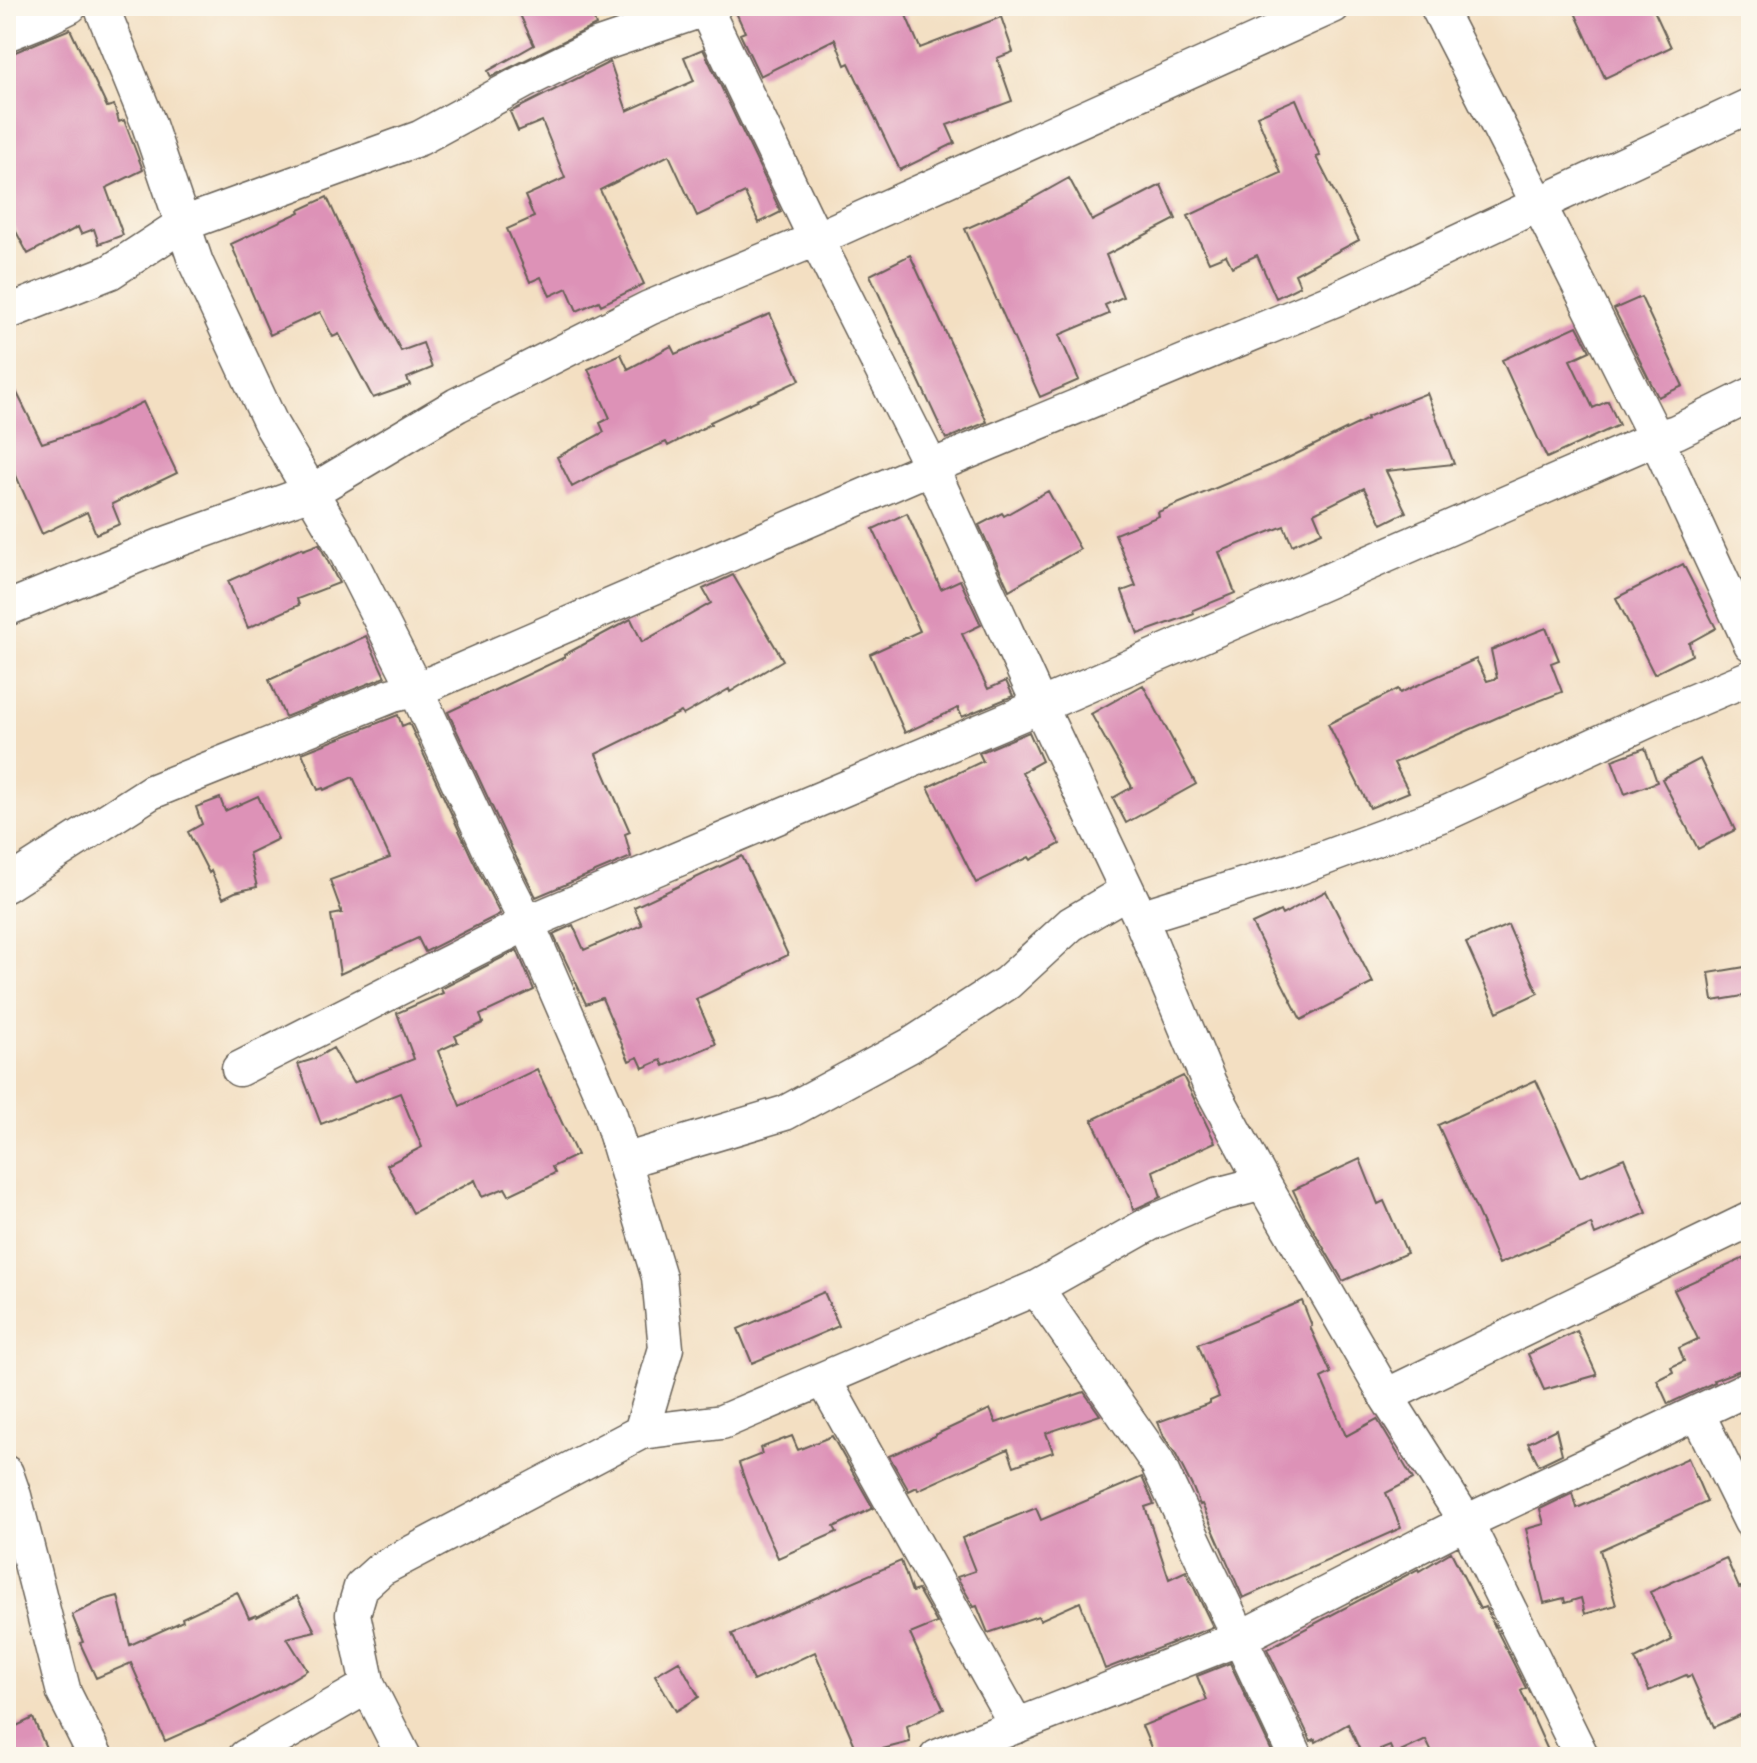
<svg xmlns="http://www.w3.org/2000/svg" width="1757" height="1763" viewBox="0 0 1757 1763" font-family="'Sorts Mill Goudy',serif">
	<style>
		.building { fill: #dd92b7 }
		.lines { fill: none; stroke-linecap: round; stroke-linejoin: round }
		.minor-casing { stroke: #676056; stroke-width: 37 }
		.minor { stroke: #fff; stroke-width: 34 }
	</style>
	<rect width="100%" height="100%" fill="#fbf7ec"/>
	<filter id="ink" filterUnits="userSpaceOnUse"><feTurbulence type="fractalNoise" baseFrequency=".0125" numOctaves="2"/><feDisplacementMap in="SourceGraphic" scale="16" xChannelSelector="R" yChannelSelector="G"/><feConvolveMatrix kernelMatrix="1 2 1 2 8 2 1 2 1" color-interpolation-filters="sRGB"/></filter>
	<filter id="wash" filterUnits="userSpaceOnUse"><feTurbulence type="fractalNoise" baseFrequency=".006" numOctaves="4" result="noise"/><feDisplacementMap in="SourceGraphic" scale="32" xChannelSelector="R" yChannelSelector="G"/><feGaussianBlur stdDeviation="1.8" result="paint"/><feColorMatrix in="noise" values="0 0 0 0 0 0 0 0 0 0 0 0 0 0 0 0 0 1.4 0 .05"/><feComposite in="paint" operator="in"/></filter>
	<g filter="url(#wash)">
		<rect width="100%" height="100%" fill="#f3dfc2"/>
		<g id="blocks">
			<path class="building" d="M 516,6 L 589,6 L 596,25 L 491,77 L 488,71 L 534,45 Z
				M 733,6 L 902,6 L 920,48 L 1001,17 L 1013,52 L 997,58 L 1012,101 L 947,125 L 955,143 L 900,170 L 849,63 L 845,65 L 835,39 L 760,76 L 740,34 L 745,32 Z
				M 1572,6 L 1652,6 L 1671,47 L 1605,78 Z
				M 70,29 L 107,107 L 114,105 L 119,122 L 124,120 L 143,170 L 106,188 L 123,235 L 99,244 L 94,229 L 81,234 L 78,227 L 28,254 L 6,213 L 6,54 L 13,53 Z
				M 703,49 L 781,212 L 759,223 L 745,193 L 697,216 L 669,155 L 600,190 L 644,284 L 601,305 L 599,301 L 577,311 L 567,288 L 550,296 L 541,277 L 530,282 L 507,229 L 534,217 L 525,196 L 565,178 L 542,121 L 518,131 L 510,112 L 610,62 L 627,111 L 694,81 L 684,57 Z
				M 1296,99 L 1320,156 L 1316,157 L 1359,240 L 1295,274 L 1300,286 L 1276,298 L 1257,255 L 1232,267 L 1226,255 L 1209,262 L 1188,216 L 1281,173 L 1257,116 Z
				M 1069,178 L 1092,221 L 1161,185 L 1176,219 L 1106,255 L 1123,297 L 1105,305 L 1109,314 L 1059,335 L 1079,380 L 1040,397 L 965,229 L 1024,203 Z
				M 327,197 L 365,281 L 401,351 L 423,343 L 432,368 L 407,378 L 410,385 L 373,398 L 339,334 L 333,337 L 320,312 L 270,335 L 231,244 L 300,212 L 299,210 Z
				M 910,255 L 987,422 L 946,439 L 870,275 Z
				M 1641,297 L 1683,386 L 1658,397 L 1614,309 Z
				M 770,314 L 800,380 L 710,422 L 711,424 L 668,446 L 666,442 L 609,467 L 572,487 L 557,457 L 604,432 L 600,423 L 610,418 L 588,369 L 621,354 L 628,369 L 671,346 L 675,354 Z
				M 1577,326 L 1590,351 L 1570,360 L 1593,408 L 1608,401 L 1619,425 L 1547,458 L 1502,360 Z
				M 6,371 L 42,443 L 95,426 L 143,402 L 177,473 L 112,504 L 120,524 L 96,534 L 87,512 L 42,534 L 6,453 Z
				M 1427,393 L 1454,464 L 1386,471 L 1406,512 L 1382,524 L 1364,488 L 1314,513 L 1322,532 L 1292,545 L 1284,526 L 1219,552 L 1235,593 L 1193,610 L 1194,614 L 1138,634 L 1122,591 L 1136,586 L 1115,534 L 1159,516 L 1158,512 L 1288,458 L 1368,419 L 1367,417 Z
				M 1048,491 L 1080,549 L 1009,590 L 979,525 L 1002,513 L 1004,516 Z
				M 907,513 L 941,589 L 960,580 L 981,625 L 962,634 L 988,689 L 1006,681 L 1013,696 L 962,717 L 958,708 L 905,733 L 870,654 L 920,631 L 873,529 Z
				M 319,544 L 339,583 L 297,599 L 299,605 L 248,628 L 228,581 L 302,548 L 303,550 Z
				M 1683,564 L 1716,628 L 1689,643 L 1692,655 L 1654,674 L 1616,598 Z
				M 733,575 L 783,660 L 730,692 L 729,689 L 683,715 L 681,712 L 596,754 L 630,832 L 625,834 L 631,857 L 536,897 L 508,841 L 448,712 L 565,657 L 564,655 L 631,619 L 642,642 L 711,603 L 703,589 Z
				M 1546,628 L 1559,660 L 1551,663 L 1562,692 L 1503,715 L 1394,763 L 1409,792 L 1370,808 L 1328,724 L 1398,689 L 1400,693 L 1476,659 L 1487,681 L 1497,678 L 1491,650 Z
				M 366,636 L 385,677 L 285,717 L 269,680 Z
				M 1143,685 L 1196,784 L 1126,823 L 1113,798 L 1132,787 L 1091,714 Z
				M 398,715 L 402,726 L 409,723 L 472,858 L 500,914 L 425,952 L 418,938 L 340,974 L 331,915 L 342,913 L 330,880 L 390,858 L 353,777 L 324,790 L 323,788 L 318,790 L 302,753 Z
				M 1029,732 L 1042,761 L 1022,772 L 1060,844 L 1031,860 L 1029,857 L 976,883 L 928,787 L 983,761 L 979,753 Z
				M 1645,748 L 1657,782 L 1625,794 L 1612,760 Z
				M 1700,759 L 1735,830 L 1698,849 L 1662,779 Z
				M 258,796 L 278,839 L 249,853 L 257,887 L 235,892 L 223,898 L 211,871 L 209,873 L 188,832 L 202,824 L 196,807 L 220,798 L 225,811 Z
				M 742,856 L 788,955 L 696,999 L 716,1044 L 664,1066 L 661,1060 L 643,1068 L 638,1057 L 629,1061 L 602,998 L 586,1004 L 553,934 L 573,925 L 584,950 L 642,925 L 634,907 Z
				M 1326,891 L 1373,983 L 1301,1020 L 1252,924 L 1280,911 L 1282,915 Z
				M 1508,925 L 1538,993 L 1497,1012 L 1466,943 Z
				M 517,950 L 534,990 L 480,1015 L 483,1023 L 455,1036 L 458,1042 L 438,1051 L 460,1106 L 537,1069 L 577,1155 L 552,1167 L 555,1173 L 509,1195 L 505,1188 L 482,1197 L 475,1180 L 413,1213 L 387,1165 L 422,1147 L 400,1093 L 321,1124 L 298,1064 L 314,1059 L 333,1048 L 353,1083 L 414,1059 L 397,1013 L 443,993 L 441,989 Z
				M 1745,967 L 1749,995 L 1713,1001 L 1709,973 Z
				M 1183,1076 L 1215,1142 L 1153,1171 L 1161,1197 L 1133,1210 L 1130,1197 L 1092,1120 Z
				M 1536,1080 L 1580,1177 L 1624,1158 L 1647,1213 L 1595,1235 L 1591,1224 L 1499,1264 L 1482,1224 L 1483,1224 L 1438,1125 Z
				M 1360,1159 L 1378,1204 L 1384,1201 L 1407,1253 L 1343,1281 L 1304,1214 L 1293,1190 Z
				M 1751,1255 L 1751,1366 L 1714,1380 L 1715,1382 L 1668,1404 L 1657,1380 L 1673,1372 L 1671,1367 L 1684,1361 L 1679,1348 L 1698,1339 L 1674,1290 Z
				M 824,1292 L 839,1326 L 752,1363 L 738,1329 Z
				M 1302,1301 L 1312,1326 L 1310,1327 L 1331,1373 L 1321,1378 L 1346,1436 L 1377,1419 L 1413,1479 L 1386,1493 L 1401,1528 L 1243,1598 L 1202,1504 L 1200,1505 L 1193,1488 L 1175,1453 L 1164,1437 L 1158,1422 L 1210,1403 L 1210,1401 L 1219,1397 L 1198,1344 Z
				M 1577,1331 L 1597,1375 L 1544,1390 L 1528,1354 Z
				M 1084,1392 L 1100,1415 L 1046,1433 L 1053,1452 L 1014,1466 L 1008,1449 L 918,1490 L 917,1487 L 909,1491 L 889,1456 L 935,1436 L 935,1435 L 990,1409 L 996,1423 Z
				M 1556,1429 L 1562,1454 L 1539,1465 L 1528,1443 Z
				M 792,1436 L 798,1450 L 832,1436 L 873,1508 L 834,1527 L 837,1532 L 778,1558 L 750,1495 L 739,1463 L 762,1454 L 760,1448 Z
				M 1688,1458 L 1707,1502 L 1600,1550 L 1616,1605 L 1585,1614 L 1581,1598 L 1565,1603 L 1564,1598 L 1544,1603 L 1526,1529 L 1544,1524 L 1540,1509 L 1573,1493 L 1577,1508 Z
				M 1142,1477 L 1154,1504 L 1145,1507 L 1169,1579 L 1186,1571 L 1213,1627 L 1105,1669 L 1080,1602 L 1040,1620 L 1038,1616 L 988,1633 L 977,1606 L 974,1607 L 957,1577 L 975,1571 L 962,1538 L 1036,1508 L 1041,1520 Z
				M 1451,1552 L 1480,1609 L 1485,1607 L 1526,1688 L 1521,1691 L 1551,1757 L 1434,1757 L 1426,1740 L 1394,1755 L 1390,1746 L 1363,1757 L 1348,1724 L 1316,1742 L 1315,1739 L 1311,1741 L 1267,1649 L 1418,1569 L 1419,1571 Z
				M 1726,1558 L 1739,1588 L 1741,1587 L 1751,1609 L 1751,1710 L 1714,1727 L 1691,1675 L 1687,1677 L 1686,1675 L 1649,1691 L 1635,1659 L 1672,1640 L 1650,1592 Z
				M 901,1561 L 912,1592 L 918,1590 L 937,1623 L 910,1634 L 944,1709 L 907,1726 L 910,1742 L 859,1755 L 815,1652 L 753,1681 L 732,1634 Z
				M 237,1592 L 249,1618 L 256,1615 L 257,1617 L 297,1596 L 315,1631 L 287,1638 L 307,1670 L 282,1685 L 223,1715 L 165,1741 L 131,1663 L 96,1678 L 80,1643 L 83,1642 L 72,1615 L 103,1600 L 118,1596 L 130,1645 L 183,1621 L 182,1618 Z
				M 679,1661 L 699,1697 L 676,1711 L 655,1675 Z
				M 1230,1663 L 1274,1756 L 1155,1757 L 1142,1726 L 1207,1700 L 1197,1676 Z
				M 33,1718 L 50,1757 L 6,1757 L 6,1731 Z"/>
		</g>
	</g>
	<g filter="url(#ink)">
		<use href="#blocks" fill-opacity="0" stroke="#676056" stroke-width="2"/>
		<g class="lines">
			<defs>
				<path id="minor" d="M 101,6 L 148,122 L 196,263 L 272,426 L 344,548 L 416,690 L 490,850 L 527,923 L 609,1112 L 659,1277 L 666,1348 L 641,1432
					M 704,6 L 816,239 L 931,467 L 1040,706 L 1140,917 L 1209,1083 L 1263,1183 L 1386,1396 L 1466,1522 L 1582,1757
					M 1437,6 L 1538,203 L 1656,438 L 1751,644
					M 6,34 L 44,19 L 70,6
					M 6,313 L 110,272 L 183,224 L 420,138 L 523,82 L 596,46 L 714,6
					M 6,609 L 163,545 L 311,492 L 457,405 L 649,308 L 816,239 L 1333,6
					M 6,885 L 151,792 L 393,695 L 416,690 L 931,467 L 1338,298 L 1751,105
					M 1140,917 L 1292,870 L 1449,812 L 1658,716 L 1751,677
					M 239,1069 L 527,923 L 1040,706 L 1656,438 L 1676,432 L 1751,395
					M 624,1161 L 785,1113 L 911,1045 L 1007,983 L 1071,924 L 1127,891
					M 1036,1288 L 1157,1462 L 1296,1757
					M 824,1380 L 1017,1726
					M 1386,1396 L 1751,1219
					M 1697,1413 L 1751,1522
					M 6,1473 L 14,1496 L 64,1693 L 96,1757
					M 368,1686 L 404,1757
					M 245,1757 L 368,1686 L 353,1614 L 361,1587 L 381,1569 L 641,1432 L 722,1422 L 1036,1288 L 1151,1223 L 1217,1195 L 1263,1183
					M 937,1757 L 1240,1638 L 1466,1522 L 1751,1387"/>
			</defs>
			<use href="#minor" class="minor-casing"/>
			<use href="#minor" class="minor"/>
		</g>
	</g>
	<rect width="1757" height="1763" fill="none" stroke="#fbf7ec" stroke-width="32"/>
</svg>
